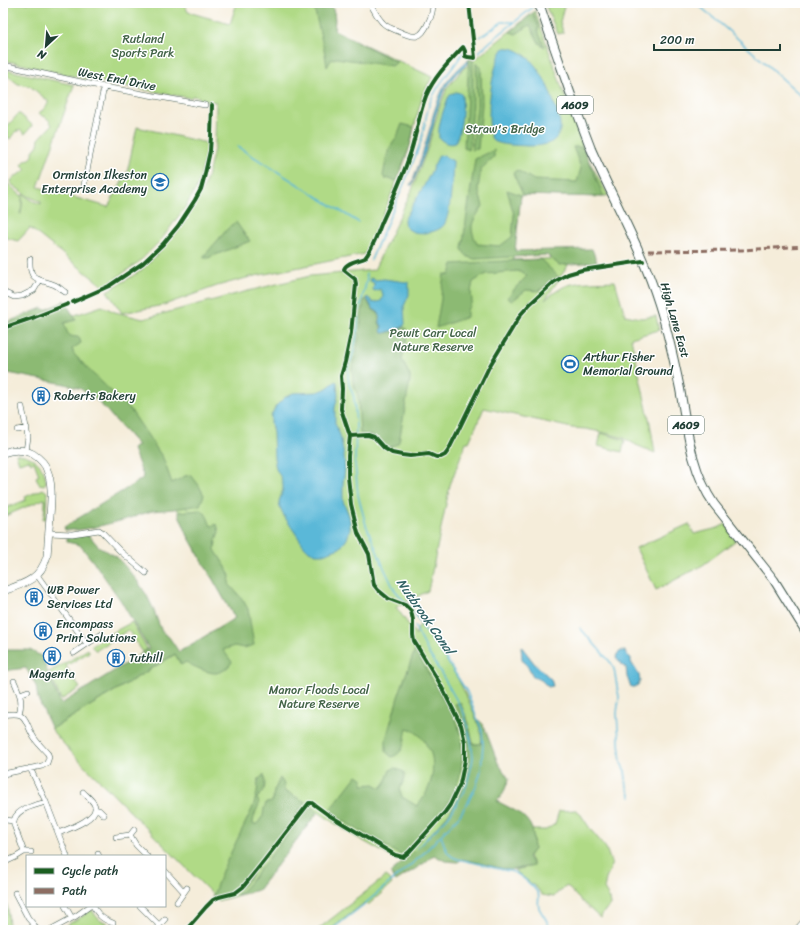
<svg xmlns="http://www.w3.org/2000/svg" width="808" height="933" viewBox="0 0 808 933" font-family="Sriracha,sans-serif">
	<style>
		.green { fill: #b0da86; stroke: #688c5d }
		.forest { fill: #8cba73; stroke: #567c54 }
		.water { fill: #5ab8d8; stroke: #3c7a86 }
		.lines { fill: none; stroke-linecap: round; stroke-linejoin: round }
		.stream { stroke: #5ab8d8; stroke-width: 1.5 }
		.street-casing { stroke: #3f574d; stroke-width: 6 }
		.secondary-casing { stroke: #3f574d; stroke-width: 8 }
		.primary-casing { stroke: #3f574d; stroke-width: 10 }
		.street { stroke: #fff; stroke-width: 5 }
		.secondary { stroke: #fff; stroke-width: 7 }
		.primary { stroke: #fff; stroke-width: 8 }
		.quiet { stroke: #8d6e63; stroke-width: 3; stroke-dasharray: 6 3; stroke-linecap: butt }
		.cycleway-casing { stroke: #fff; stroke-width: 6 }
		.cycleway { stroke: #1b5e20; stroke-width: 4 }
		.labels { text-anchor: middle; stroke-width: 3; stroke-linejoin: round; paint-order: stroke }
		.shield { fill: #fff; stroke: #627771; stroke-width: 1 }
		.shield-label { font-size: 11px; font-weight: bold; fill: #1f3d34 }
		.park-label { font-size: 12px; fill: #436448; stroke: #fff }
		.street-label { font-size: 12px; fill: #1f3d34; stroke: #fff }
		.poi-label { font-size: 12px; fill: #1f3d34; stroke: #fff; text-anchor: start }
		.water-label { font-size: 13px; font-style: italic; fill: #316265; stroke: #fff }
	</style>
	<rect width="100%" height="100%" fill="#fff"/>
	<filter id="ink" filterUnits="userSpaceOnUse"><feTurbulence type="fractalNoise" baseFrequency=".025" numOctaves="2"/><feDisplacementMap in="SourceGraphic" scale="8" xChannelSelector="R" yChannelSelector="G"/><feConvolveMatrix kernelMatrix="1 2 1 2 8 2 1 2 1" color-interpolation-filters="sRGB"/></filter>
	<filter id="wash" filterUnits="userSpaceOnUse"><feTurbulence type="fractalNoise" baseFrequency=".012" numOctaves="4" result="noise"/><feDisplacementMap in="SourceGraphic" scale="16" xChannelSelector="R" yChannelSelector="G"/><feGaussianBlur stdDeviation="0.9" result="paint"/><feColorMatrix in="noise" values="0 0 0 0 0 0 0 0 0 0 0 0 0 0 0 0 0 1.4 0 .05"/><feComposite in="paint" operator="in"/></filter>
	<g filter="url(#wash)">
		<rect width="100%" height="100%" fill="#f5edda"/>
		<path class="green" d="M 3,3 L 184,3 L 188,12 L 230,24 L 237,3 L 329,3 C 336,12 335,20 334,30 L 432,77 L 423,94 L 414,127 L 412,139 L 408,152 L 384,213 L 365,254 L 250,277 L 217,286 L 164,305 L 122,313 L 107,291 L 126,280 L 142,270 L 165,246 L 179,230 L 192,209 L 204,187 L 210,167 L 215,144 L 216,102 L 200,100 L 199,97 L 192,96 L 190,98 L 179,96 L 81,78 L 3,60 Z
			M 553,3 L 565,3 L 560,22 L 562,28 L 563,33 L 558,34 L 546,7 Z
			M 535,11 L 581,142 L 588,159 L 608,195 L 604,197 L 521,195 L 513,260 L 573,258 L 545,300 C 552,294 560,288 568,285 C 582,281 601,282 615,281 L 625,315 L 641,318 L 656,316 L 659,330 L 631,338 L 650,423 L 655,453 L 636,445 L 624,438 L 601,432 L 586,429 L 572,428 L 484,408 L 469,442 L 466,442 L 450,485 L 428,591 L 396,607 L 416,635 L 416,632 L 421,623 C 430,637 440,650 449,664 C 459,679 466,695 473,711 C 477,721 483,733 481,744 L 473,744 L 468,721 L 466,724 L 471,744 L 465,788 L 449,817 L 421,848 L 402,863 L 351,834 L 318,812 L 258,890 L 217,901 L 211,893 L 72,753 L 54,733 L 52,729 L 235,618 L 188,536 L 163,473 L 99,402 L 57,321 L 102,306 L 115,312 L 143,319 L 240,293 L 310,276 L 374,270 L 412,190 L 428,147 L 439,109 L 447,88 L 462,70 Z
			M 3,69 L 74,85 L 38,187 L 108,207 L 127,173 L 137,127 L 207,143 L 204,162 L 200,178 L 197,187 L 186,206 L 161,240 L 140,261 L 104,287 L 30,228 L 18,241 L 3,237 L 3,180 L 22,196 L 22,206 L 20,214 L 21,214 L 23,194 L 33,201 L 41,204 L 41,202 L 28,196 L 11,184 L 11,181 C 16,174 21,175 26,169 L 22,165 L 26,160 C 32,159 34,156 33,151 L 38,145 L 39,139 L 52,125 L 50,122 L 50,121 L 44,116 L 43,117 L 39,113 L 41,111 L 42,111 L 48,104 L 48,101 L 30,86 L 18,84 L 3,72 Z
			M 18,114 L 20,114 L 32,125 L 32,126 L 25,134 L 20,130 L 19,131 L 16,131 L 10,139 L 7,137 L 8,133 L 6,128 Z
			M 601,433 L 625,440 L 622,452 L 598,446 Z
			M 16,454 C 32,454 46,466 46,483 L 44,485 L 39,484 L 36,477 L 39,475 L 34,462 L 31,463 L 29,460 L 19,463 Z
			M 43,489 L 47,492 L 46,519 L 43,519 L 43,517 L 44,516 L 45,500 L 44,499 L 3,517 L 3,509 L 26,500 L 25,497 Z
			M 689,524 L 694,534 L 718,528 L 726,524 L 734,537 L 735,541 L 703,565 L 656,590 L 636,548 Z
			M 132,622 L 147,649 L 143,652 L 128,630 L 97,650 L 95,650 L 91,646 L 104,637 Z
			M 88,649 L 89,651 L 89,652 L 66,666 L 80,688 L 61,700 L 49,672 L 69,661 Z
			M 576,810 L 579,812 L 591,830 L 606,848 L 612,865 L 606,879 L 604,889 L 610,899 L 611,905 L 606,909 L 600,918 L 577,897 L 567,886 L 558,892 L 554,897 L 542,895 L 537,888 L 514,870 L 534,866 L 529,856 L 534,849 L 532,830 L 546,830 L 555,824 L 559,811 Z
			M 386,876 L 390,879 L 392,884 L 368,905 L 364,903 L 330,930 L 317,930 Z
			M 3,891 L 8,909 L 9,930 L 3,930 Z
			M 90,910 L 92,910 L 96,916 L 101,921 L 106,922 L 109,926 L 118,930 L 57,930 L 83,916 Z"/>
		<path class="forest" d="M 313,3 L 329,3 C 336,11 335,20 334,30 L 397,62 L 392,66 L 336,58 L 331,60 L 327,67 L 325,54 Z
			M 533,13 L 539,27 L 538,31 L 545,47 L 539,43 L 530,25 L 516,34 L 510,32 Z
			M 469,58 L 473,60 L 473,105 L 470,144 L 468,150 L 464,148 Z
			M 476,63 L 481,67 L 482,104 L 478,149 L 472,150 L 477,105 Z
			M 402,124 L 414,127 L 410,146 L 397,181 L 386,178 L 386,180 L 383,176 L 387,155 L 391,146 L 397,137 Z
			M 573,147 L 583,147 L 604,197 L 523,195 L 513,173 L 517,170 L 534,180 L 577,182 L 581,168 Z
			M 494,150 L 494,157 L 481,169 L 478,189 L 483,206 C 472,223 468,224 477,244 L 500,246 L 512,237 L 514,215 L 507,190 L 521,195 L 515,251 L 592,249 L 597,262 L 559,265 L 547,255 L 475,259 C 468,258 465,255 462,249 L 475,159 Z
			M 236,222 L 243,232 L 250,241 L 208,258 L 204,258 L 204,256 L 230,226 Z
			M 540,259 L 559,277 L 538,291 L 526,290 L 512,301 L 507,298 L 517,286 L 527,276 L 518,271 L 486,274 L 473,282 L 471,292 L 472,302 L 467,310 L 467,317 L 436,328 L 441,299 L 441,295 L 444,274 L 450,275 L 453,264 Z
			M 64,300 L 76,320 L 64,323 C 68,334 67,337 79,337 L 81,343 L 72,349 L 74,354 L 92,373 L 130,409 L 163,458 L 172,483 L 185,476 L 191,475 L 198,484 L 204,495 L 200,505 L 174,509 L 152,511 L 120,521 L 91,528 L 77,530 L 65,530 L 64,527 L 142,479 L 143,475 L 133,449 L 138,445 L 99,402 L 81,389 L 65,384 L 3,372 L 3,324 L 42,308 L 45,310 L 61,303 Z
			M 364,300 L 367,300 L 372,309 L 378,313 L 379,315 L 379,323 L 381,326 L 381,330 L 382,333 L 385,333 L 403,328 L 406,328 L 407,338 L 402,360 L 410,376 L 410,380 L 399,442 L 397,444 L 387,448 C 375,439 377,435 360,434 L 358,396 L 353,382 L 352,369 L 353,361 L 356,354 Z
			M 200,510 C 207,512 208,520 211,526 L 217,524 L 219,532 L 216,540 L 215,550 L 226,567 L 230,576 L 229,584 L 243,600 L 248,609 L 254,645 L 244,648 L 234,646 L 223,650 L 232,662 C 228,668 223,672 216,673 C 210,674 192,666 186,662 L 181,665 L 175,654 L 52,729 L 38,699 L 36,686 L 26,668 L 3,671 L 3,650 L 30,650 L 41,656 L 61,704 L 149,649 L 121,601 L 98,568 L 80,545 L 67,542 L 67,537 L 89,535 L 98,546 L 117,557 L 136,579 L 146,594 L 152,606 L 162,632 L 169,637 L 179,652 L 235,618 L 188,536 L 178,512 Z
			M 415,650 L 457,722 C 462,737 464,755 461,770 C 458,783 453,797 446,807 C 441,814 435,820 430,826 C 424,834 414,849 405,854 C 402,856 400,855 397,853 L 328,812 L 357,775 L 363,779 L 363,785 L 374,784 L 381,788 L 385,783 L 390,770 L 395,768 L 404,772 L 405,776 L 400,790 L 402,797 L 417,806 C 429,793 435,775 432,757 C 431,753 429,749 427,746 C 423,737 416,731 407,728 C 404,740 406,752 392,757 L 386,752 L 386,739 L 398,697 L 405,677 Z
			M 460,702 L 468,721 L 473,744 L 481,744 C 483,735 479,726 476,718 L 483,724 L 498,763 L 509,779 L 503,794 L 497,801 C 509,808 527,814 532,829 C 534,835 533,843 534,849 L 528,857 L 534,866 L 509,870 L 462,859 L 458,862 L 445,861 L 434,855 L 423,864 L 396,881 L 390,873 C 406,860 420,845 434,830 C 441,822 449,814 455,804 C 463,788 469,763 468,745 C 466,730 461,717 455,704 Z
			M 264,774 C 265,786 267,789 257,798 C 261,805 257,807 255,814 C 254,817 253,821 253,824 L 257,824 L 263,816 L 264,809 L 266,803 L 272,802 L 274,791 L 280,778 L 284,784 L 284,791 L 306,802 L 244,885 L 237,890 L 214,898 L 212,898 L 222,871 L 253,807 L 257,793 L 258,780 Z
			M 310,805 L 318,812 L 258,890 L 238,895 L 236,895 L 246,887 Z"/>
		<path class="water" d="M 504,48 C 517,46 530,58 537,68 C 547,81 552,97 557,112 C 558,116 560,120 560,124 C 561,128 559,135 556,138 C 550,146 536,146 527,146 C 516,145 502,146 492,140 C 485,121 491,64 504,48 Z
			M 468,60 L 468,63 L 454,76 L 445,88 L 443,93 L 435,116 L 433,126 L 425,152 L 412,185 L 411,186 L 410,184 L 412,183 L 421,158 L 430,128 C 432,124 431,123 432,119 C 434,111 437,103 440,95 C 445,81 457,70 468,60 Z
			M 456,92 L 460,93 L 462,95 C 463,111 462,129 455,143 C 449,145 444,143 439,138 C 437,126 444,109 448,98 L 451,94 Z
			M 439,155 L 444,156 L 453,161 L 453,164 C 452,178 451,214 444,225 C 436,235 404,238 404,220 L 425,184 Z
			M 370,278 L 375,280 L 384,279 L 406,282 L 409,283 L 409,295 L 404,306 L 405,324 L 403,327 L 385,333 L 382,333 L 381,330 L 382,326 L 380,323 L 380,315 L 378,312 L 372,308 L 368,300 L 366,298 L 367,297 L 370,299 L 373,303 L 381,301 C 384,296 383,293 380,289 L 375,291 L 373,290 L 374,283 L 370,281 Z
			M 336,381 L 337,382 L 338,396 L 335,408 L 335,423 L 340,435 L 344,456 L 345,469 L 343,483 L 343,501 L 348,513 L 350,520 L 350,529 L 347,539 L 340,548 L 323,554 L 316,554 L 309,551 L 304,546 L 284,516 L 280,507 L 279,502 L 283,489 L 283,485 L 281,478 L 276,469 L 274,458 L 273,433 L 271,423 L 271,416 L 276,406 L 284,398 L 293,393 L 317,392 L 323,390 L 327,388 Z
			M 521,646 L 534,663 L 551,679 L 553,686 L 548,687 L 541,680 L 533,677 L 530,670 L 522,659 Z
			M 621,651 L 625,651 L 627,655 L 631,658 L 631,662 L 639,675 L 640,681 L 638,685 L 634,687 L 631,687 L 627,677 L 626,667 L 623,666 L 616,658 L 617,654 Z"/>
		<g class="lines">
			<path class="stream" d="M 696,3 L 737,38 L 805,99
				M 480,37 L 502,22 L 515,22
				M 479,52 L 491,41 L 532,8
				M 238,147 L 358,222
				M 371,260 C 387,222 405,184 420,144 C 425,130 425,114 431,100 C 439,81 454,69 463,52
				M 415,627 L 429,654 L 441,673 L 464,713 L 471,741 L 473,757 L 472,764 L 466,787 L 453,810 L 448,817 L 417,848
				M 580,628 L 612,664 L 614,669 L 619,697 L 617,713 L 618,729 L 619,736 L 619,742 L 621,763 L 625,771 L 627,787 L 631,797
				M 441,836 C 443,841 445,848 448,853 C 454,860 463,860 471,862 C 482,864 493,868 504,870 C 507,871 512,871 515,873 C 522,876 534,887 538,893 C 540,898 537,902 539,908 C 543,917 549,920 549,930
				M 331,930 L 361,907 L 421,856 L 460,815 L 469,800 L 477,784 L 481,770 L 483,745 L 482,731 L 467,692 L 448,662 L 422,626 L 416,615 L 394,589 L 384,568 L 366,525 L 358,495 L 355,463 L 356,424 L 354,397 L 349,384 L 348,376 L 348,368 L 353,354 L 357,333 L 359,312 L 367,279 L 366,274"/>
		</g>
	</g>
	<g filter="url(#ink)">
		<g class="lines">
			<defs>
				<path id="street" d="M 370,3 C 374,10 378,19 384,24 C 387,27 393,29 398,31 C 415,39 421,40 429,21 C 432,15 433,10 433,3
					M 3,65 L 104,87 L 205,105
					M 84,185 L 104,87
					M 30,259 C 29,282 38,278 55,285 C 59,287 62,290 65,292
					M 3,292 L 14,297 L 22,296 L 34,290 L 40,280
					M 22,407 L 28,437 L 26,451
					M 17,430 L 27,428
					M 49,533 L 72,534 L 99,530 L 102,532 L 120,551 L 146,573
					M 37,575 L 87,644
					M 74,653 L 102,634
					M 14,681 C 20,695 23,700 19,714
					M 20,694 L 28,691
					M 3,715 C 28,711 23,718 33,736 C 37,743 43,748 48,754 L 49,757 L 47,763 L 42,766 L 3,774
					M 30,768 L 46,802 L 67,856
					M 95,810 L 99,810 L 104,815
					M 6,820 L 13,821
					M 58,833 C 66,830 102,818 94,804 C 92,800 87,796 83,792
					M 130,835 L 136,845 L 147,856
					M 116,837 L 130,835 L 134,830
					M 24,852 L 14,825 C 12,809 34,806 46,802
					M 98,854 L 99,856
					M 3,863 L 16,857 L 24,852 L 31,852
					M 165,871 L 184,892
					M 15,893 L 28,918 L 34,925 L 37,930
					M 177,902 L 187,888
					M 65,906 L 72,918
					M 93,906 C 99,916 102,919 113,923
					M 140,906 L 159,925
					M 50,930 L 76,916 L 90,906
					M 155,930 L 165,919
					M 796,930 L 805,920"/>
				<path id="secondary" d="M 3,453 C 13,449 23,449 33,454 C 39,458 45,463 47,470 C 53,484 51,501 50,516 C 49,529 48,543 47,556 C 41,579 24,584 3,591"/>
				<path id="primary" d="M 537,3 L 541,9 L 547,27 C 557,54 566,82 576,109 C 581,123 586,136 591,149 C 614,201 642,250 659,304 C 668,332 674,360 680,389 C 687,428 691,471 714,504 L 774,580 L 805,630"/>
			</defs>
			<use href="#street" class="street-casing"/>
			<use href="#secondary" class="secondary-casing"/>
			<use href="#primary" class="primary-casing"/>
			<use href="#street" class="street"/>
			<use href="#secondary" class="secondary"/>
			<use href="#primary" class="primary"/>
			<path class="quiet" d="M 648,251 L 742,250 L 805,246"/>
			<defs>
				<path id="cycleway" d="M 73,302 L 109,286 L 143,263 L 163,244 L 178,226 L 195,200 L 201,189 L 204,178 L 210,151 L 211,136 L 212,105
					M 3,328 L 35,317 L 68,304
					M 350,436 L 368,435 L 374,437 L 384,448 L 392,453 L 402,455 L 410,456 L 429,454 L 436,457 L 441,457 L 445,455 L 448,451 L 457,433 L 489,367 L 521,314 L 531,303 L 554,282 L 568,274 L 582,270 L 643,261
					M 186,930 L 206,907 L 213,900 L 219,897 L 235,893 L 243,887 L 264,861 L 309,803 L 312,803 L 327,814 L 395,855 L 403,857 L 409,852 L 445,812 L 450,805 L 460,784 L 465,760 L 465,742 L 461,725 L 439,682 L 414,641 L 413,635 L 413,620 L 411,611 L 405,605 L 389,599 L 378,590 L 374,585 L 369,554 L 358,533 L 351,504 L 348,477 L 348,456 L 350,436 L 341,409 L 342,389 L 341,376 L 345,362 L 351,333 L 356,284 L 355,279 L 345,271 L 344,269 C 347,262 358,261 365,258 C 373,248 377,234 382,222 C 391,202 401,181 408,160 C 416,139 418,117 426,96 C 434,77 449,62 463,47 L 465,51 L 465,56 L 468,57 L 475,58 L 469,3"/>
			</defs>
			<use href="#cycleway" class="cycleway-casing"/>
			<use href="#cycleway" class="cycleway"/>
		</g>
	</g>
	<defs>
		<symbol id="school-ring" viewBox="-11 -11 22 22"><circle r="9.5" fill="#fff" stroke="#1f6fb2" stroke-width="1.5"/><path d="M0-5L7-2L0 1L-7-2ZM-4 1L0 2.5L4 1V4Q0 6-4 4Z" fill="#1f6fb2"/></symbol>
		<symbol id="stadium-ring" viewBox="-11 -11 22 22"><circle r="9.5" fill="#fff" stroke="#1f6fb2" stroke-width="1.5"/><path d="M0-5a6.5 5 0 1 0 0 10a6.5 5 0 1 0 0-10ZM-3.5-1.8h7v3.6h-7Z" fill="#1f6fb2"/></symbol>
		<symbol id="building-ring" viewBox="-11 -11 22 22"><circle r="9.5" fill="#fff" stroke="#1f6fb2" stroke-width="1.5"/><path d="M-4-6H4V6H1V3H-1V6H-4ZM-2.5-4.3h1.7v1.8h-1.7ZM.8-4.3h1.7v1.8H.8ZM-2.5-1h1.7V.8h-1.7ZM.8-1h1.7V.8H.8Z" fill="#1f6fb2"/></symbol>
	</defs>
	<g fill-rule="evenodd">
		<use href="#school-ring" x="150" y="172" width="20" height="20"/>
		<use href="#stadium-ring" x="560" y="354" width="20" height="20"/>
		<use href="#building-ring" x="31" y="386" width="20" height="20"/>
		<use href="#building-ring" x="24" y="587" width="20" height="20"/>
		<use href="#building-ring" x="33" y="621" width="20" height="20"/>
		<use href="#building-ring" x="42" y="646" width="20" height="20"/>
		<use href="#building-ring" x="106" y="648" width="20" height="20"/>
	</g>
	<g class="labels">
		<g class="shield">
			<rect x="557" y="96" width="36" height="18" rx="3"/>
			<rect x="668" y="416" width="36" height="18" rx="3"/>
		</g>
		<g class="shield-label">
			<text x="575" y="109">A609</text>
			<text x="686" y="429">A609</text>
		</g>
		<g class="park-label">
			<text x="143" y="43">Rutland<tspan x="143" dy="14">Sports Park</tspan></text>
			<text x="505" y="133">Straw's Bridge</text>
			<text x="433" y="337">Pewit Carr Local<tspan x="433" dy="14">Nature Reserve</tspan></text>
			<text x="319" y="694">Manor Floods Local<tspan x="319" dy="14">Nature Reserve</tspan></text>
		</g>
		<g class="street-label">
			<text transform="translate(117 79) rotate(11)" y="4">West End Drive</text>
			<text transform="translate(675 320) rotate(74)" y="4">High Lane East</text>
		</g>
		<g class="poi-label">
			<text x="147" y="179" text-anchor="end">Ormiston Ilkeston<tspan x="147" dy="14">Enterprise Academy</tspan></text>
			<text x="583" y="361">Arthur Fisher<tspan x="583" dy="14">Memorial Ground</tspan></text>
			<text x="54" y="400">Roberts Bakery</text>
			<text x="47" y="594">WB Power<tspan x="47" dy="14">Services Ltd</tspan></text>
			<text x="56" y="628">Encompass<tspan x="56" dy="14">Print Solutions</tspan></text>
			<text x="129" y="662">Tuthill</text>
			<text x="52" y="678" text-anchor="middle">Magenta</text>
		</g>
		<g class="water-label">
			<text transform="translate(426 616) rotate(55)" y="5">Nutbrook Canal</text>
		</g>
	</g>
	<rect width="808" height="933" fill="none" stroke="#fff" stroke-width="16"/>
	<rect x="26" y="855" width="140" height="52" fill="#ffffff" stroke="#a5b1ae"/>
	<rect x="34" y="868" width="20" height="6" fill="#1b5e20" stroke="#a5b1ae"/>
	<text x="62" y="875" font-size="12" fill="#1f3d34">Cycle path</text>
	<rect x="34" y="888" width="20" height="6" fill="#8d6e63" stroke="#a5b1ae"/>
	<text x="62" y="895" font-size="12" fill="#1f3d34">Path</text>
	<g transform="translate(46 46) rotate(206)" stroke="#ffffff" stroke-width="3" paint-order="stroke">
	<path d="M0-3L7 15L0 10L-7 15Z" fill="#1f3d34"/>
	<text y="-6" font-size="11" font-weight="bold" text-anchor="middle" fill="#1f3d34">N</text>
	</g>
	<path d="M654 44v6h126v-6" fill="none" stroke="#1f3d34" stroke-width="2"/>
	<text x="660" y="44" font-size="12" fill="#1f3d34" stroke="#ffffff" stroke-width="3" paint-order="stroke">200 m</text>
</svg>
